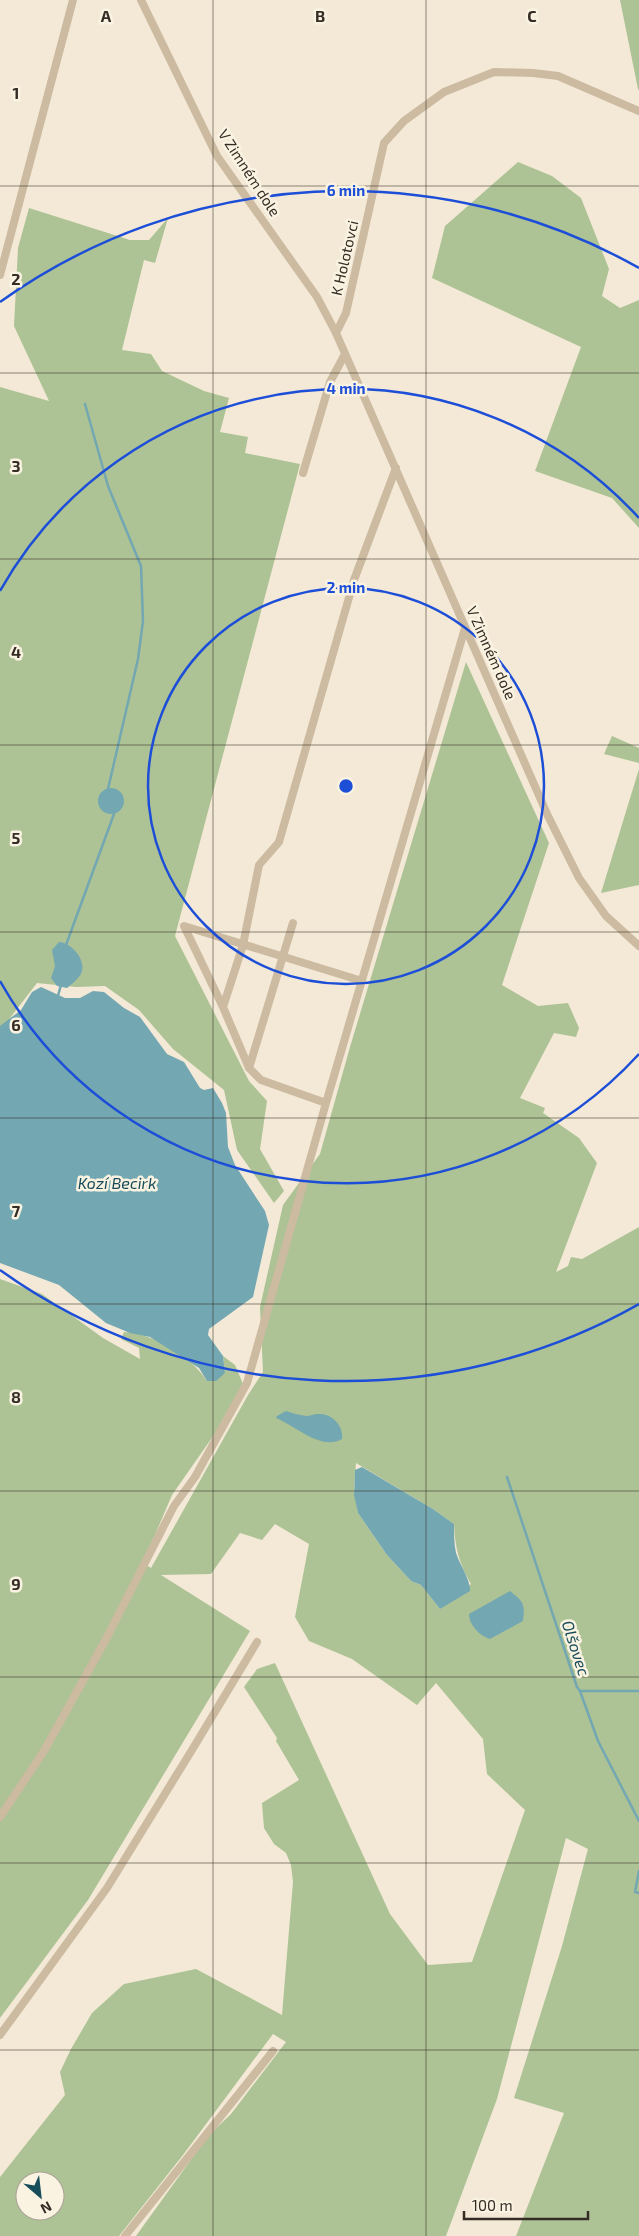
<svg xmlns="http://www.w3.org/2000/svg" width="639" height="2236" viewBox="0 0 639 2236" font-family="'Exo 2',sans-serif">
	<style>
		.green { fill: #adc395; fill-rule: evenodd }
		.water { fill: #73a7b2 }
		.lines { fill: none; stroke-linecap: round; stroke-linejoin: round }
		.stream { stroke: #73a7b2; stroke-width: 2.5 }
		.minor { stroke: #ccbaa1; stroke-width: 8 }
		.grid { fill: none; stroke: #352c25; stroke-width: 1; stroke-opacity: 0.55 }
		.ring { fill: none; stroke: #1d4ed8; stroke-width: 2.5 }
		.labels { text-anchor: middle; stroke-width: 5; stroke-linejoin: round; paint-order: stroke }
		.street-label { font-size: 15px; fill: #352c25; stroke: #faf3e2 }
		.water-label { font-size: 16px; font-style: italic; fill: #174c5a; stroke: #faf3e2 }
		.grid-label { font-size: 16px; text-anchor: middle; font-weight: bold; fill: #352c25; stroke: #faf3e2; stroke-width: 5; stroke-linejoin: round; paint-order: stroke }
		.centre { fill: #1d4ed8; stroke: #faf3e2; stroke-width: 2.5 }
		.ring-label { font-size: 15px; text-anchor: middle; font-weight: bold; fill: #1d4ed8; stroke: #faf3e2; stroke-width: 5; stroke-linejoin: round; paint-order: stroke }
	</style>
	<rect width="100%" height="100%" fill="#f3e9d6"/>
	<path class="green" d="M 620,0 L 639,0 L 639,90 L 638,89 Z
		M 518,162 L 552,176 L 581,198 L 609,269 L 602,296 L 620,308 L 639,300 L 639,528 L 612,498 L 535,471 L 581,347 L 432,278 L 445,226 Z
		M 29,208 L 130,240 L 149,240 L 168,218 L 155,263 L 144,260 L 122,350 L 151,354 L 162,371 L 204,391 L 229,398 L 220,432 L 248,437 L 245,453 L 300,464 L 175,936 L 249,1081 L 267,1101 L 260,1149 L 284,1191 L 274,1203 L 237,1150 L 224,1090 L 173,1049 L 139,1010 L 105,986 L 76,987 L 37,983 L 0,1031 L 0,387 L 49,401 L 14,326 L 18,248 Z
		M 466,662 L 549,843 L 502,985 L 538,1006 L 568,1003 L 579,1028 L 576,1037 L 554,1033 L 520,1098 L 545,1108 L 543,1113 L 579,1138 L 597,1163 L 556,1272 L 568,1266 L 571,1257 L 582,1259 L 639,1227 L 639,2236 L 516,2236 L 564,2113 L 514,2098 L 562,1946 L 588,1849 L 566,1838 L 497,2099 L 446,2236 L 136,2236 L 208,2136 L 231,2114 L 286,2042 L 273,2034 L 183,2155 L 119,2236 L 0,2236 L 0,2177 L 65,2095 L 60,2072 L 71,2049 L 92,2013 L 124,1984 L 196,1969 L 282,2015 L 293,1882 L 291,1865 L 286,1853 L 274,1844 L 264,1828 L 262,1803 L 299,1780 L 276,1741 L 277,1738 L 244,1687 L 257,1669 L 275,1663 L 390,1914 L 428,1965 L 472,1962 L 525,1810 L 487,1774 L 483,1739 L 436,1683 L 417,1705 L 352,1659 L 309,1641 L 295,1617 L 309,1544 L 275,1524 L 262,1540 L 240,1533 L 211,1574 L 161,1575 L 250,1631 L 88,1900 L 0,2018 L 0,1279 L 42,1294 L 103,1338 L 140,1359 L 139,1348 L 121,1339 L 124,1332 C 153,1333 192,1357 207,1381 L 225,1373 L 223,1356 L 235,1365 L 243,1384 L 216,1432 L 172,1495 L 143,1563 L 151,1568 L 248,1395 L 263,1372 L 260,1307 L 283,1205 L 320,1154 L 350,1047 ZM 356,1463 L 433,1509 L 454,1524 C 455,1547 459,1564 471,1584 L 440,1609 L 421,1585 L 411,1581 L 387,1555 L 358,1513 L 354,1490 ZM 25,2181 L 55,2181 L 55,2211 L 25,2211 Z
		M 612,736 L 639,748 L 639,763 L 604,754 Z
		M 639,769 L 639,885 L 601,893 Z"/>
	<path class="water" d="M98 801a13 13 0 1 1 26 0a13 13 0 1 1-26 0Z
		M 59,942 C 72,943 87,960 81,974 C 78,979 72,984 67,988 L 57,986 L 51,978 L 55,966 L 52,950 Z
		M 41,987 L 65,998 L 80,998 L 93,991 L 104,992 L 124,1008 L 140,1017 L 167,1054 L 184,1062 L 200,1088 L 204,1090 L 213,1088 L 222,1103 L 226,1113 L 228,1147 L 235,1165 L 265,1211 L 269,1225 L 253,1297 L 209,1329 L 208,1335 L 223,1356 L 225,1373 L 216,1381 L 207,1381 L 199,1368 L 150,1337 L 130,1333 L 106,1323 L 59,1285 L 0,1263 L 0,1026 L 21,1010 L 32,992 Z
		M 286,1411 C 292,1413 299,1415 306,1416 C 310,1416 314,1414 318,1414 C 332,1413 344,1426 342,1439 C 321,1451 296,1426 276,1418 L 277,1416 Z
		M 362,1467 L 433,1509 L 454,1524 C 454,1534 454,1544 456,1553 C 460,1565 471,1581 470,1591 L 440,1609 L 421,1585 L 411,1581 L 387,1555 L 358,1513 L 354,1495 L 355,1473 L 355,1470 Z
		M 510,1591 C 524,1602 525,1604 523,1621 L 490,1639 C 480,1636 469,1625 469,1614 Z"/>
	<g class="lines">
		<path class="stream" d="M 85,404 L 108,486 L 141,566 L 143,621 L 138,659 L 108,789
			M 66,945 L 114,814
			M 57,999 L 61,985
			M 507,1477 L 577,1687 L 580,1691 L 598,1741 L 639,1821
			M 581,1691 L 639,1691
			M 639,1871 L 635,1892 L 639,1893"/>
		<path class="minor" d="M 141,0 L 217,156 L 317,297 L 336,333 L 548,816 L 579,878 L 606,916 L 639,946
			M 0,275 L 73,0
			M 336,333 L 346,313 L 384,143 L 404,121 L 444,92 L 494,72 L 533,73 L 558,76 L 639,111
			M 303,473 L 330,382 L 345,354
			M 223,1007 L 184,926 L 362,981
			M 249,1068 L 293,923
			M 326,1103 L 261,1080 L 249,1068 L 223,1007 L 243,945 L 259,865 L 279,842 L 354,580 L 396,468
			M 0,1817 L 44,1751 L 106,1639 L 174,1506 L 195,1477 L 247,1383 L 326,1103 L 465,628
			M 0,2035 L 107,1888 L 195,1745 L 257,1642
			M 125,2236 L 273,2051"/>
	</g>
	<path class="grid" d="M 213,0 L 213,2236M 426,0 L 426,2236M 0,186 L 639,186M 0,373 L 639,373M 0,559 L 639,559M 0,745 L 639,745M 0,932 L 639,932M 0,1118 L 639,1118M 0,1304 L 639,1304M 0,1491 L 639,1491M 0,1677 L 639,1677M 0,1863 L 639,1863M 0,2050 L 639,2050"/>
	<g class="ring">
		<circle cx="346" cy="786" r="198"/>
		<path d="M639 1054A397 397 0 0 1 0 981M0 591A397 397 0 0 1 639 518"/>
		<path d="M639 1304A595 595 0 0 1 0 1270M0 302A595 595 0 0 1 639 268"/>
	</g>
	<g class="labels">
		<g class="street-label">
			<text transform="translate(249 173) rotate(57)" y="5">V Zimném dole</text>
			<text transform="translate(345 258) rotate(-77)" y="5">K Holotovci</text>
			<text transform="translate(491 653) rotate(66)" y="5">V Zimném dole</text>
		</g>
		<g class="water-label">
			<text x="117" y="1189">Kozí Becirk</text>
			<text transform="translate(576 1648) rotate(72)" y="6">Olšovec</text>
		</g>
	</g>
	<g class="grid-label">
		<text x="106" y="22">A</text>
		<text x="320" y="22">B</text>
		<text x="532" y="22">C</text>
		<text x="16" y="99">1</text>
		<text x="16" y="285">2</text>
		<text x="16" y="472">3</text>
		<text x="16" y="658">4</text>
		<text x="16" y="844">5</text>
		<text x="16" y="1031">6</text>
		<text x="16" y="1217">7</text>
		<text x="16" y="1403">8</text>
		<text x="16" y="1590">9</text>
	</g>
	<circle cx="346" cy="786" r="8" class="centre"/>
	<g class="ring-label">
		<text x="346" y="196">6 min</text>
		<text x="346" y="394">4 min</text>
		<text x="346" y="593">2 min</text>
	</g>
	<g transform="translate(40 2196) rotate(152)"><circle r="24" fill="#faf3e2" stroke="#aba396"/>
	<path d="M0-4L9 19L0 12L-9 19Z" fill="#174c5a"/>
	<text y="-8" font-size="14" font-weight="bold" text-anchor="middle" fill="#352c25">N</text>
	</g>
	<path d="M464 2211v8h124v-8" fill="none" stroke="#352c25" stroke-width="2.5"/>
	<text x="472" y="2211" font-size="15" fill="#352c25" stroke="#faf3e2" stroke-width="4" paint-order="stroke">100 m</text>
</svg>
